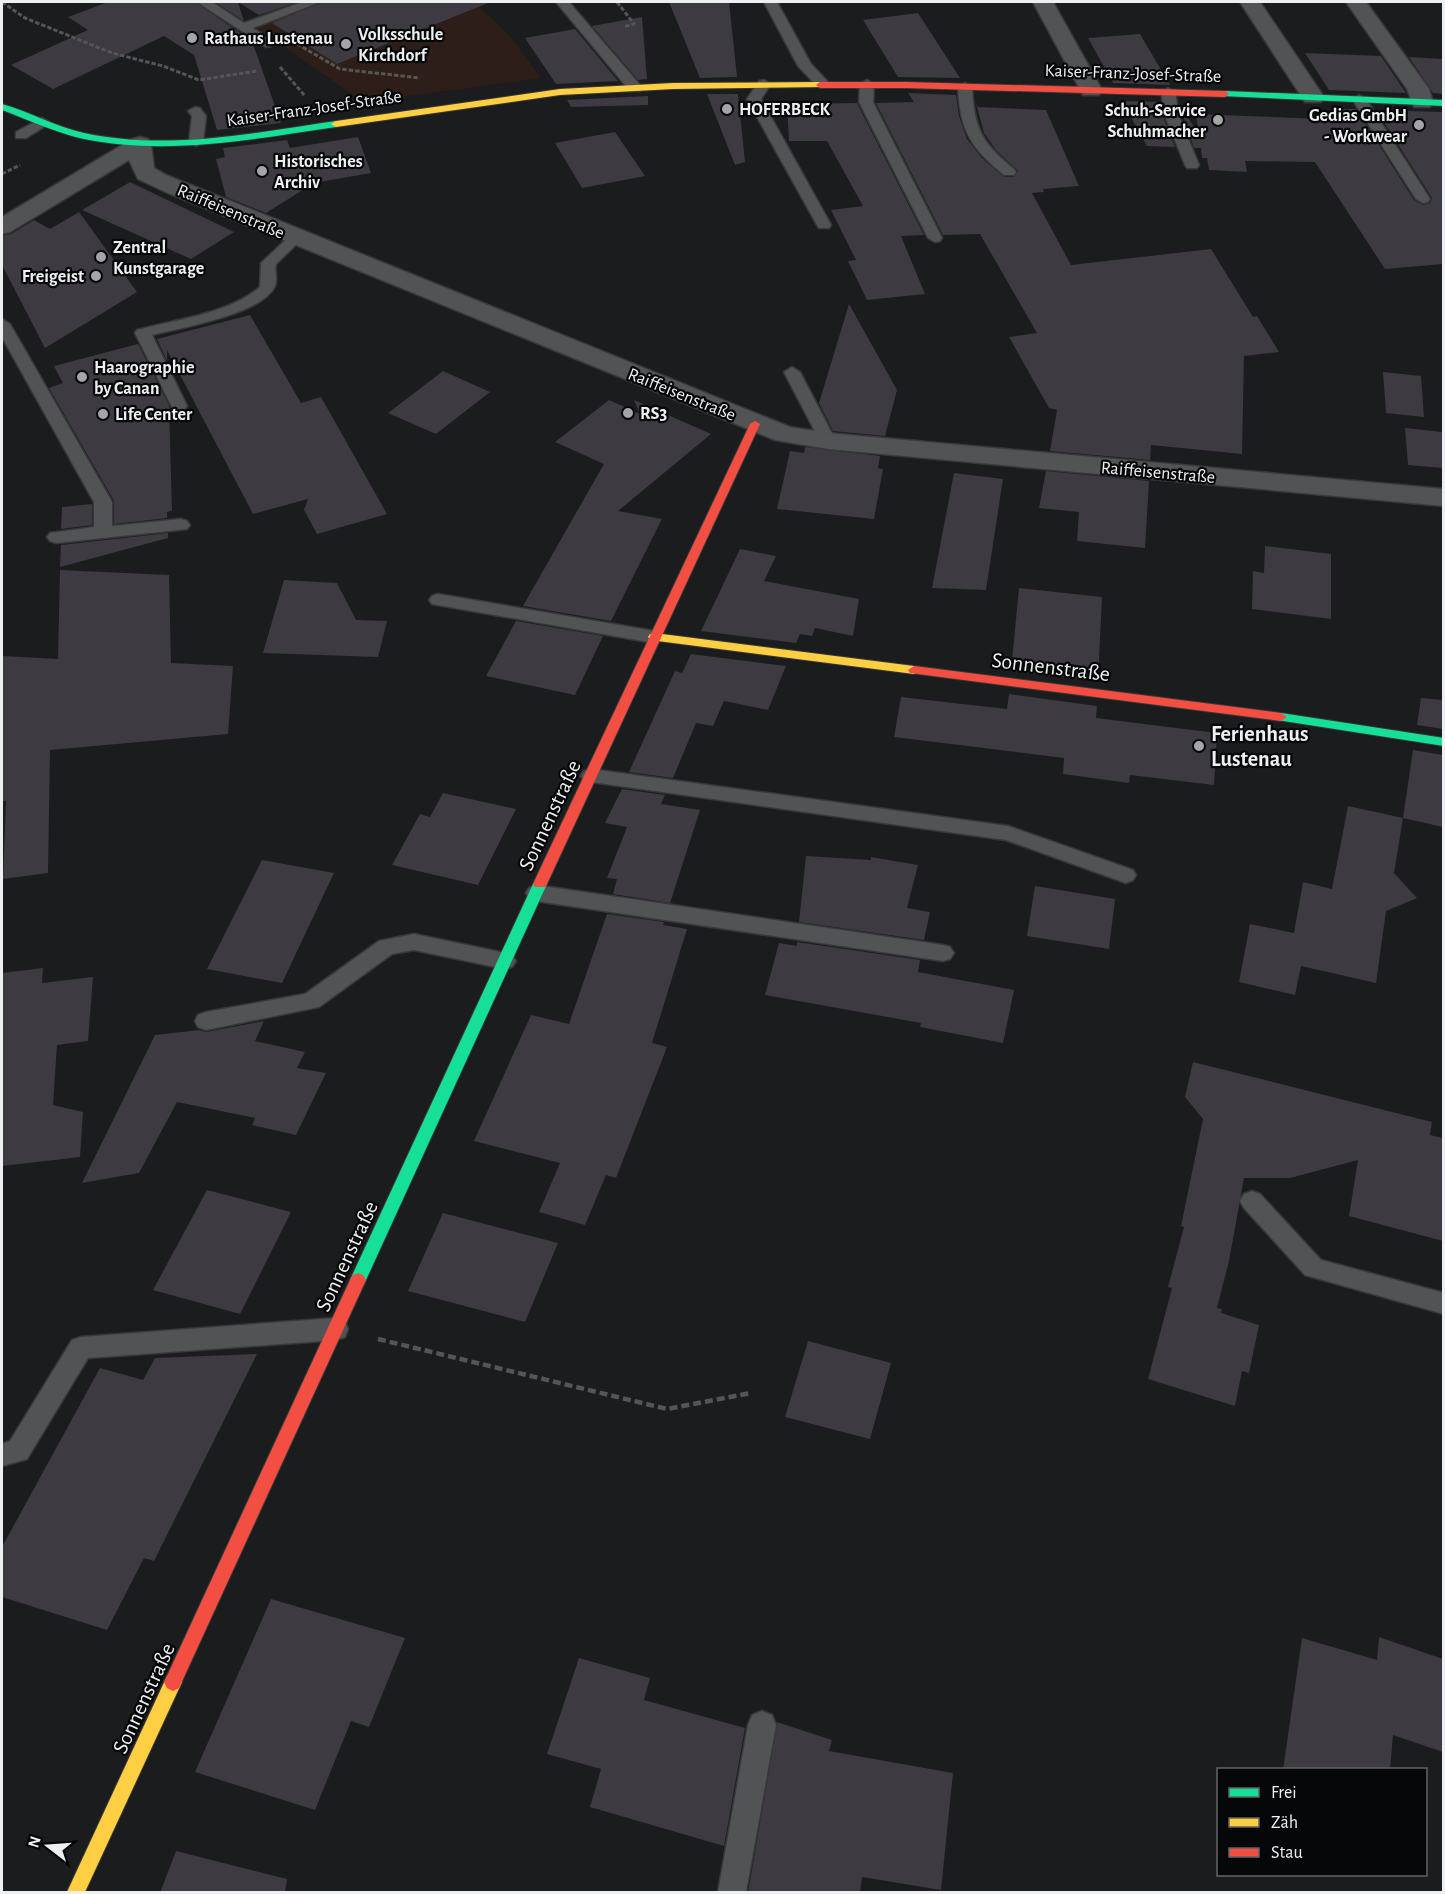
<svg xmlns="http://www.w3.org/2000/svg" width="1445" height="1894" viewBox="0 0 1445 1894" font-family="'Alegreya Sans',sans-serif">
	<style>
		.education { fill: #2d1e19 }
		.building { fill: #3d3a41 }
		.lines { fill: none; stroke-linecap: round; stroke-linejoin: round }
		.lane-casing { stroke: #37383a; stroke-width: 3 }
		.street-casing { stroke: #37383a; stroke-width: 3 }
		.fast-casing { stroke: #37383a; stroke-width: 2 }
		.slow-casing { stroke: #37383a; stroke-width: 2 }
		.jam-casing { stroke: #37383a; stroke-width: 2 }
		.path-far1 { stroke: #555556; stroke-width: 3; stroke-dasharray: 4.5 2; stroke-linecap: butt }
		.path { stroke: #555556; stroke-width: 4.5; stroke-dasharray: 8 4; stroke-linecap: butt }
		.lane { fill: #525354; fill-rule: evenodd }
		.street { fill: #525354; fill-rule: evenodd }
		.fast { fill: #16e098; fill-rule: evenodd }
		.slow { fill: #ffcf43; fill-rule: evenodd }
		.jam { fill: #f24e42; fill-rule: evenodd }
		.poi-dot { fill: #a4a5a7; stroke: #060708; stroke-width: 2 }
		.labels { text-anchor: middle; stroke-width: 4.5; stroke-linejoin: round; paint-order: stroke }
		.far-poi-label { font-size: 18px; font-weight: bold; fill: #edeff1; stroke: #060708; text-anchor: start }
		.far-street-label { font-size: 18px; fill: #edeff1; stroke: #060708 }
		.street-label { font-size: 22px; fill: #edeff1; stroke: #060708 }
		.poi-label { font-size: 22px; font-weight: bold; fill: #edeff1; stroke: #060708; text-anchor: start }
	</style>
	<rect width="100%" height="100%" fill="#1b1c1e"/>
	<path class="education" d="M 245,2 L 474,2 L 509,35 L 541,78 L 363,102 L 256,27 L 273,19 Z"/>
	<path class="building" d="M 108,2 L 195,2 L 252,41 L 281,123 L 217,130 L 194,55 L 164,36 L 53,89 L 11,65 L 88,30 L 68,17 Z
		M 215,2 L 297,2 L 259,15 L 238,2 L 244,21 Z
		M 322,2 L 487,2 L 488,3 L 337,64 L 272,23 Z
		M 669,2 L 729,2 L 737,77 L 700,78 Z
		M 918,13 L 960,78 L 898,77 L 863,20 Z
		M 642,17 L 647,79 L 638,80 L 592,26 Z
		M 575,29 L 618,81 L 556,84 L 525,38 Z
		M 1140,34 L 1170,85 L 1113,83 L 1088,38 Z
		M 1305,53 L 1381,56 L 1406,93 L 1329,90 Z
		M 1409,57 L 1443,59 L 1443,94 L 1433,93 Z
		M 908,93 L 956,95 L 959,116 L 967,139 L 982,158 L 1004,177 L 1014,177 L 1018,171 L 996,150 L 984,133 L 976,103 L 978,107 L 1046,110 L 1079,186 L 1043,189 L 1044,192 L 1032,193 L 1071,265 L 1211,249 L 1253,317 L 1257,316 L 1279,352 L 1244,356 L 1242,454 L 1151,445 L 1150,460 L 1050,451 L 1057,410 L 1049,408 L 1009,337 L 1037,333 L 980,234 L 943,235 L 876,103 L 914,102 Z
		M 707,94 L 738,94 L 745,162 L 735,165 Z
		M 648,96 L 648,105 L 571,107 L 567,100 Z
		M 1122,101 L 1160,102 L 1163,117 L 1175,147 L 1147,146 Z
		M 857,103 L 924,235 L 901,236 L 925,294 L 867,300 L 848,261 L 856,260 L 831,210 L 863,206 L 827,141 L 789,141 L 787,104 Z
		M 1179,103 L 1199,135 L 1196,114 L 1349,120 L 1342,109 L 1356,109 L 1414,200 L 1423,205 L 1430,203 L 1432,198 L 1376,110 L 1443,112 L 1443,264 L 1385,269 L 1315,162 L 1245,161 L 1247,172 L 1209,170 L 1207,158 L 1202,158 L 1201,148 L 1194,148 Z
		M 615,132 L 645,176 L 582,188 L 555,143 Z
		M 358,137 L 371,173 L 314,183 L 266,213 L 226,197 L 216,159 L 225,157 L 223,148 L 287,140 L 290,148 Z
		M 130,182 L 234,232 L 191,259 L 82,210 Z
		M 79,212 L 137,292 L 45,348 L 2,265 L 2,236 L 11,234 L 34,220 L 50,229 Z
		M 849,304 L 897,390 L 885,436 L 833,431 L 819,403 Z
		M 250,315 L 301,403 L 321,397 L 387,514 L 317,534 L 304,510 L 308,499 L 253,514 L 167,350 L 167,361 L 157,339 Z
		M 138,344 L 169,405 L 172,511 L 167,512 L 167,518 L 114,524 L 114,501 L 49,388 L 63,383 L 54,366 Z
		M 443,371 L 490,392 L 436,434 L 388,413 Z
		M 1383,372 L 1421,376 L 1424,417 L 1386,413 Z
		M 609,400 L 640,414 L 634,400 L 711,434 L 618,511 L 662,519 L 611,621 L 523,606 L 604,464 L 555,442 Z
		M 1405,428 L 1443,432 L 1443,468 L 1408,465 Z
		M 805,447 L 880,456 L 878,468 L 883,469 L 874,519 L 777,509 L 790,451 L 804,453 Z
		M 1046,471 L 1149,481 L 1145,548 L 1077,541 L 1079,512 L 1039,508 Z
		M 954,473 L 1003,479 L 986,590 L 932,588 Z
		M 92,504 L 92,525 L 61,529 L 62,507 Z
		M 168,533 L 168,538 L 60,567 L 61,545 Z
		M 1265,546 L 1331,554 L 1331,619 L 1252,609 L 1253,571 L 1264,573 Z
		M 740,549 L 776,556 L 764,581 L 859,599 L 853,636 L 815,628 L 812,636 L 800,634 L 796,643 L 701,631 Z
		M 60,570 L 169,575 L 171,663 L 233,666 L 228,734 L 50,750 L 48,873 L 3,879 L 6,801 L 2,801 L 2,656 L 58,659 Z
		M 284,580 L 337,583 L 356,620 L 387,621 L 378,657 L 263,653 Z
		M 1019,588 L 1102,597 L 1098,681 L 1011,671 Z
		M 516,621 L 603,636 L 575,695 L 486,676 Z
		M 691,654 L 786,666 L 768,710 L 724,701 L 713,726 L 696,723 L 673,778 L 629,772 L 675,671 L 682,673 Z
		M 1009,694 L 1097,706 L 1096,718 L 1217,733 L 1214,785 L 1130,775 L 1129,783 L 1063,774 L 1064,758 L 894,737 L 901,697 L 1007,709 Z
		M 1421,698 L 1443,700 L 1443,729 L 1417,725 Z
		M 1413,750 L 1443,755 L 1443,827 L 1403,818 Z
		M 622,789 L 665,795 L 661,804 L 700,810 L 670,903 L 613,894 L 617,879 L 607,878 L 627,827 L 605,823 Z
		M 443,793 L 516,809 L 478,885 L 392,865 L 420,814 L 430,817 Z
		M 1348,806 L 1403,818 L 1394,873 L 1417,898 L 1386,911 L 1376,983 L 1301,966 L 1295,995 L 1239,982 L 1250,924 L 1294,933 L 1303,882 L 1332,889 Z
		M 806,856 L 871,860 L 871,857 L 918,865 L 907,908 L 930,912 L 924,940 L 799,922 Z
		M 262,860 L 334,873 L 282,983 L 207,969 Z
		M 1035,886 L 1115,899 L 1109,949 L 1027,936 Z
		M 607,914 L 664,922 L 663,925 L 687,929 L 652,1043 L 667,1047 L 616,1178 L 606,1175 L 585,1225 L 539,1212 L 560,1163 L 474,1141 L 531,1015 L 569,1024 Z
		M 797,942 L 920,960 L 918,972 L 1014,990 L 1003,1043 L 920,1027 L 921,1023 L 765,995 L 779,943 L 797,946 Z
		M 43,968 L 42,983 L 93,977 L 88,1041 L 57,1045 L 53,1105 L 83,1112 L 80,1157 L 2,1166 L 2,973 Z
		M 264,1021 L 255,1041 L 305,1052 L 297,1068 L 326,1073 L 296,1135 L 252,1125 L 255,1118 L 177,1102 L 139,1173 L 82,1183 L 155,1035 L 199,1030 L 206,1032 Z
		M 1193,1062 L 1432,1122 L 1430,1135 L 1443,1138 L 1443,1241 L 1349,1216 L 1358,1160 L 1290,1178 L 1244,1178 L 1229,1261 L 1217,1308 L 1222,1309 L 1221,1313 L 1259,1325 L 1249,1373 L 1242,1371 L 1235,1406 L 1148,1379 L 1172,1288 L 1168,1287 L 1184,1227 L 1181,1226 L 1203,1119 L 1185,1097 Z
		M 207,1190 L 291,1212 L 240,1314 L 153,1290 Z
		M 443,1213 L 558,1243 L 525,1322 L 408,1291 Z
		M 808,1341 L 891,1363 L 870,1439 L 785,1417 Z
		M 257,1354 L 154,1561 L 144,1558 L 107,1630 L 2,1597 L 2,1547 L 100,1368 L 143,1380 L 155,1358 Z
		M 271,1599 L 405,1638 L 369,1727 L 351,1721 L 315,1810 L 195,1772 Z
		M 1379,1637 L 1443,1659 L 1443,1752 L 1393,1735 L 1390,1770 L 1283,1770 L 1302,1638 L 1377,1660 Z
		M 579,1658 L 650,1678 L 644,1700 L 745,1728 L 724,1846 L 590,1807 L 601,1769 L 547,1754 Z
		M 777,1722 L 832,1740 L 829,1751 L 953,1773 L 941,1890 L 862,1877 L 860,1893 L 748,1893 Z
		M 176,1851 L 287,1879 L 285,1893 L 160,1893 Z"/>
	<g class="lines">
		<defs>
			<path id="lane" d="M 197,2 L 212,2 L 244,23 L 302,2 L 320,2 L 253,28 L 271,40 L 271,46 L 266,47 Z
				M 556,2 L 569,2 L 640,85 L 640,91 L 630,91 Z
				M 764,2 L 777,2 L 811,64 L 829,83 L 827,86 L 817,86 L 798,66 Z
				M 764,80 L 771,84 L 761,99 L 831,225 L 829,228 L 819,228 L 817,225 L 747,99 L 759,81 Z
				M 867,80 L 874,84 L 873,102 L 942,238 L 940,241 L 935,242 L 928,238 L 859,102 L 860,84 Z
				M 965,83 L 972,87 C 974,129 982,143 1014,169 L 1016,172 L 1014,175 L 1004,175 C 971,148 960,131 958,87 Z
				M 1168,88 L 1175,92 L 1179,116 L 1199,165 L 1197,168 L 1187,168 L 1185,165 L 1165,116 L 1161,92 Z
				M 1359,95 L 1366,99 L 1430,199 L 1428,202 L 1423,203 L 1416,199 L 1352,99 Z
				M 195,107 L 200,108 L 206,116 L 203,142 L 196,146 L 189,142 L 192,116 L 188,111 Z
				M 42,118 L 49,122 L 47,125 L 26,138 L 16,138 L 16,132 Z
				M 296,234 L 303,238 L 276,264 C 274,271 278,279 275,286 C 263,314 180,328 152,335 L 187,406 L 185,409 L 173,409 L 135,333 L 137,330 C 177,319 228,314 260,287 L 261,263 L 291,235 Z
				M 2,319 L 10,324 L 112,502 L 112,526 L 181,519 L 187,521 L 190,525 L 187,529 L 56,543 L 50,541 L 47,537 L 50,533 L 94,527 L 94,502 L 2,337 Z
				M 792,367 L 800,372 L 836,441 L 834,445 L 822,445 L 820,441 L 784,372 Z
				M 438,594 L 654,631 L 660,633 L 663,637 L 660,641 L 654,643 L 432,604 L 429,600 L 432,596 Z
				M 591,769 L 1008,826 L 1133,870 L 1136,875 L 1133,880 L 1126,883 L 1006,840 L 584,781 L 581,776 L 584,771 Z
				M 536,885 L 943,945 L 950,947 L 954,953 L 950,959 L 943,961 L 536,901 L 529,898 L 526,893 L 529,888 Z
				M 414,934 L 505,953 L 512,955 L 516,961 L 512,967 L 505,969 L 414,950 L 392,954 L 319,1007 L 206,1030 L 198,1027 L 195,1021 L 198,1015 L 206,1012 L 305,994 L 379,941 Z
				M 1252,1191 L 1260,1194 L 1321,1260 L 1444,1293 L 1444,1314 L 1305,1275 L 1244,1208 L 1240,1201 L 1244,1194 Z
				M 336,1318 L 345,1321 L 348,1329 L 345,1337 L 336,1340 L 88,1358 L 27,1459 L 2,1466 L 2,1444 L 10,1441 L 72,1340 L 81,1337 Z
				M 762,1711 L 772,1715 L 776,1725 L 746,1892 L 718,1892 L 748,1725 L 752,1715 Z"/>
			<path id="street" d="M 1033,2 L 1053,2 L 1102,90 L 1099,95 L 1083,95 Z
				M 1240,2 L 1260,2 L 1324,97 L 1321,102 L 1305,102 Z
				M 1346,2 L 1366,2 L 1429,89 L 1433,102 L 1430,107 L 1414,107 L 1407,89 Z
				M 140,137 L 148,139 L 151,144 L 154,168 L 166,175 L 790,427 L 828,433 L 1444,489 L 1444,506 L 828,449 L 775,440 L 168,193 L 138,179 L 129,160 L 10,232 L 2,234 L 2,217 L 132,139 Z"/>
			<path id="fast" d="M 1225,91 L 1444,100 L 1444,106 L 1222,96 L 1221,94 Z
				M 2,104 C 30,112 56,127 84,133 C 168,151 253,133 336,121 L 341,124 L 336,127 C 253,139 168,156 84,139 C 56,133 29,120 2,110 Z
				M 1281,713 L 1444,738 L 1444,746 L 1277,720 L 1275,717 Z
				M 540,879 L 547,884 L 366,1280 L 363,1285 L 358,1287 L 353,1285 L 350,1280 L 533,884 Z"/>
			<path id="slow" d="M 820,82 L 824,85 L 823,87 L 673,89 L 560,95 L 336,127 L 331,124 L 336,121 L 560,89 L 673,83 Z
				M 654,633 L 914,666 L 920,670 L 914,674 L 650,640 L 648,637 L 650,634 Z
				M 173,1673 L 179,1676 L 182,1682 L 85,1892 L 67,1892 L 167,1676 Z"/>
			<path id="jam" d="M 906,82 L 1225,91 L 1229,94 L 1225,97 L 906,88 L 820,88 L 816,85 L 820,82 Z
				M 755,421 L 760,424 L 547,884 L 545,887 L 535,887 L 533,884 L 750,424 Z
				M 914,666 L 1281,713 L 1287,717 L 1281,721 L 910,673 L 908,670 Z
				M 358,1273 L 363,1275 L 366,1280 L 179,1688 L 173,1691 L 167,1688 L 164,1682 L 167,1676 L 350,1280 L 353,1275 Z"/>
		</defs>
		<use href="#lane" class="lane-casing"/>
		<use href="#street" class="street-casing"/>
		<use href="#fast" class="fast-casing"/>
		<use href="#slow" class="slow-casing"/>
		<use href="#jam" class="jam-casing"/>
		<path class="path-far1" d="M 2,2 L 25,18 L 112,53 L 163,66 L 199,80 L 257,71
			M 617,2 L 634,24 L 623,27
			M 297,44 L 340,69 L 420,78
			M 280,67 L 305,96
			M 2,174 L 20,165"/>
		<path class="path" d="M 378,1339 L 667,1409 L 751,1393"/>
		<use href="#lane" class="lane"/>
		<use href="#street" class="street"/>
		<use href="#fast" class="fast"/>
		<use href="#slow" class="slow"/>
		<use href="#jam" class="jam"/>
	</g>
	<g class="poi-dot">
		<circle cx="192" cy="38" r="6"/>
		<circle cx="346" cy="44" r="6"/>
		<circle cx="727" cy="109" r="6"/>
		<circle cx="1218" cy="120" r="6"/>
		<circle cx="1419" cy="125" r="6"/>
		<circle cx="262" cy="171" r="6"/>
		<circle cx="101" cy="257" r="6"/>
		<circle cx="96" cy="276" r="6"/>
		<circle cx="82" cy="377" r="6"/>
		<circle cx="628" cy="413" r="6"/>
		<circle cx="103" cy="414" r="6"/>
		<circle cx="1199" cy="746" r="6"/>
	</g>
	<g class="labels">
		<g class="far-poi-label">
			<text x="358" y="40">Volksschule<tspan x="358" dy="21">Kirchdorf</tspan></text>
			<text x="204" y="44">Rathaus Lustenau</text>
			<text x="739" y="115">HOFERBECK</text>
			<text x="1206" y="116" text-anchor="end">Schuh-Service<tspan x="1206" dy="21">Schuhmacher</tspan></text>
			<text x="1407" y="121" text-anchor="end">Gedias GmbH<tspan x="1407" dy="21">- Workwear</tspan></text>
			<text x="274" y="167">Historisches<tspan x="274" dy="21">Archiv</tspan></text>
			<text x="113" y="253">Zentral<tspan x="113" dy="21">Kunstgarage</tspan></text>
			<text x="84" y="282" text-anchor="end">Freigeist</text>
			<text x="94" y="373">Haarographie<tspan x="94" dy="21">by Canan</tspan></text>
			<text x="640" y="419">RS3</text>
			<text x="115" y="420">Life Center</text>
		</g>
		<g class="far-street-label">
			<text transform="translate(1133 73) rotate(2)" y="6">Kaiser-Franz-Josef-Straße</text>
			<text transform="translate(314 108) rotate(-8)" y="6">Kaiser-Franz-Josef-Straße</text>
			<text transform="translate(231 211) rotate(23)" y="6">Raiffeisenstraße</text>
			<text transform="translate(682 394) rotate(22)" y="6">Raiffeisenstraße</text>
			<text transform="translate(1158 472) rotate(5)" y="6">Raiffeisenstraße</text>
		</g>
		<g class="street-label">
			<text transform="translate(1051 666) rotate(7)" y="8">Sonnenstraße</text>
			<text transform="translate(549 815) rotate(-65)" y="8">Sonnenstraße</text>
			<text transform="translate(346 1256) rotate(-65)" y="8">Sonnenstraße</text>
			<text transform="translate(143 1698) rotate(-65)" y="8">Sonnenstraße</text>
		</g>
		<g class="poi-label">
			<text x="1211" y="741">Ferienhaus<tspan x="1211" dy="25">Lustenau</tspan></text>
		</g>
	</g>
	<rect width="1445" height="1894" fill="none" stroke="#edeff1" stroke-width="6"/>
	<rect x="1217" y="1768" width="210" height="108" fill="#060708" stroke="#626465" stroke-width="1.5"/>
	<rect x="1229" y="1788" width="30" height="9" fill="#16e098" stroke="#626465" stroke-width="1.5"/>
	<text x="1271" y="1798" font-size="18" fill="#edeff1">Frei</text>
	<rect x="1229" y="1818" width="30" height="9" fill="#ffcf43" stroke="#626465" stroke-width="1.5"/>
	<text x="1271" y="1828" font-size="18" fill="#edeff1">Zäh</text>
	<rect x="1229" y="1848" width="30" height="9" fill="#f24e42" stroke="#626465" stroke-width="1.5"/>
	<text x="1271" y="1858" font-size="18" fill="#edeff1">Stau</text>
	<g transform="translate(48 1846) rotate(287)" stroke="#060708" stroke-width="4.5" paint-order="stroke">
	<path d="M0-4.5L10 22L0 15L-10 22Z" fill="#edeff1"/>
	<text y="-9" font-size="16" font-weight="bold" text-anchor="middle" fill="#edeff1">N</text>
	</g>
</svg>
